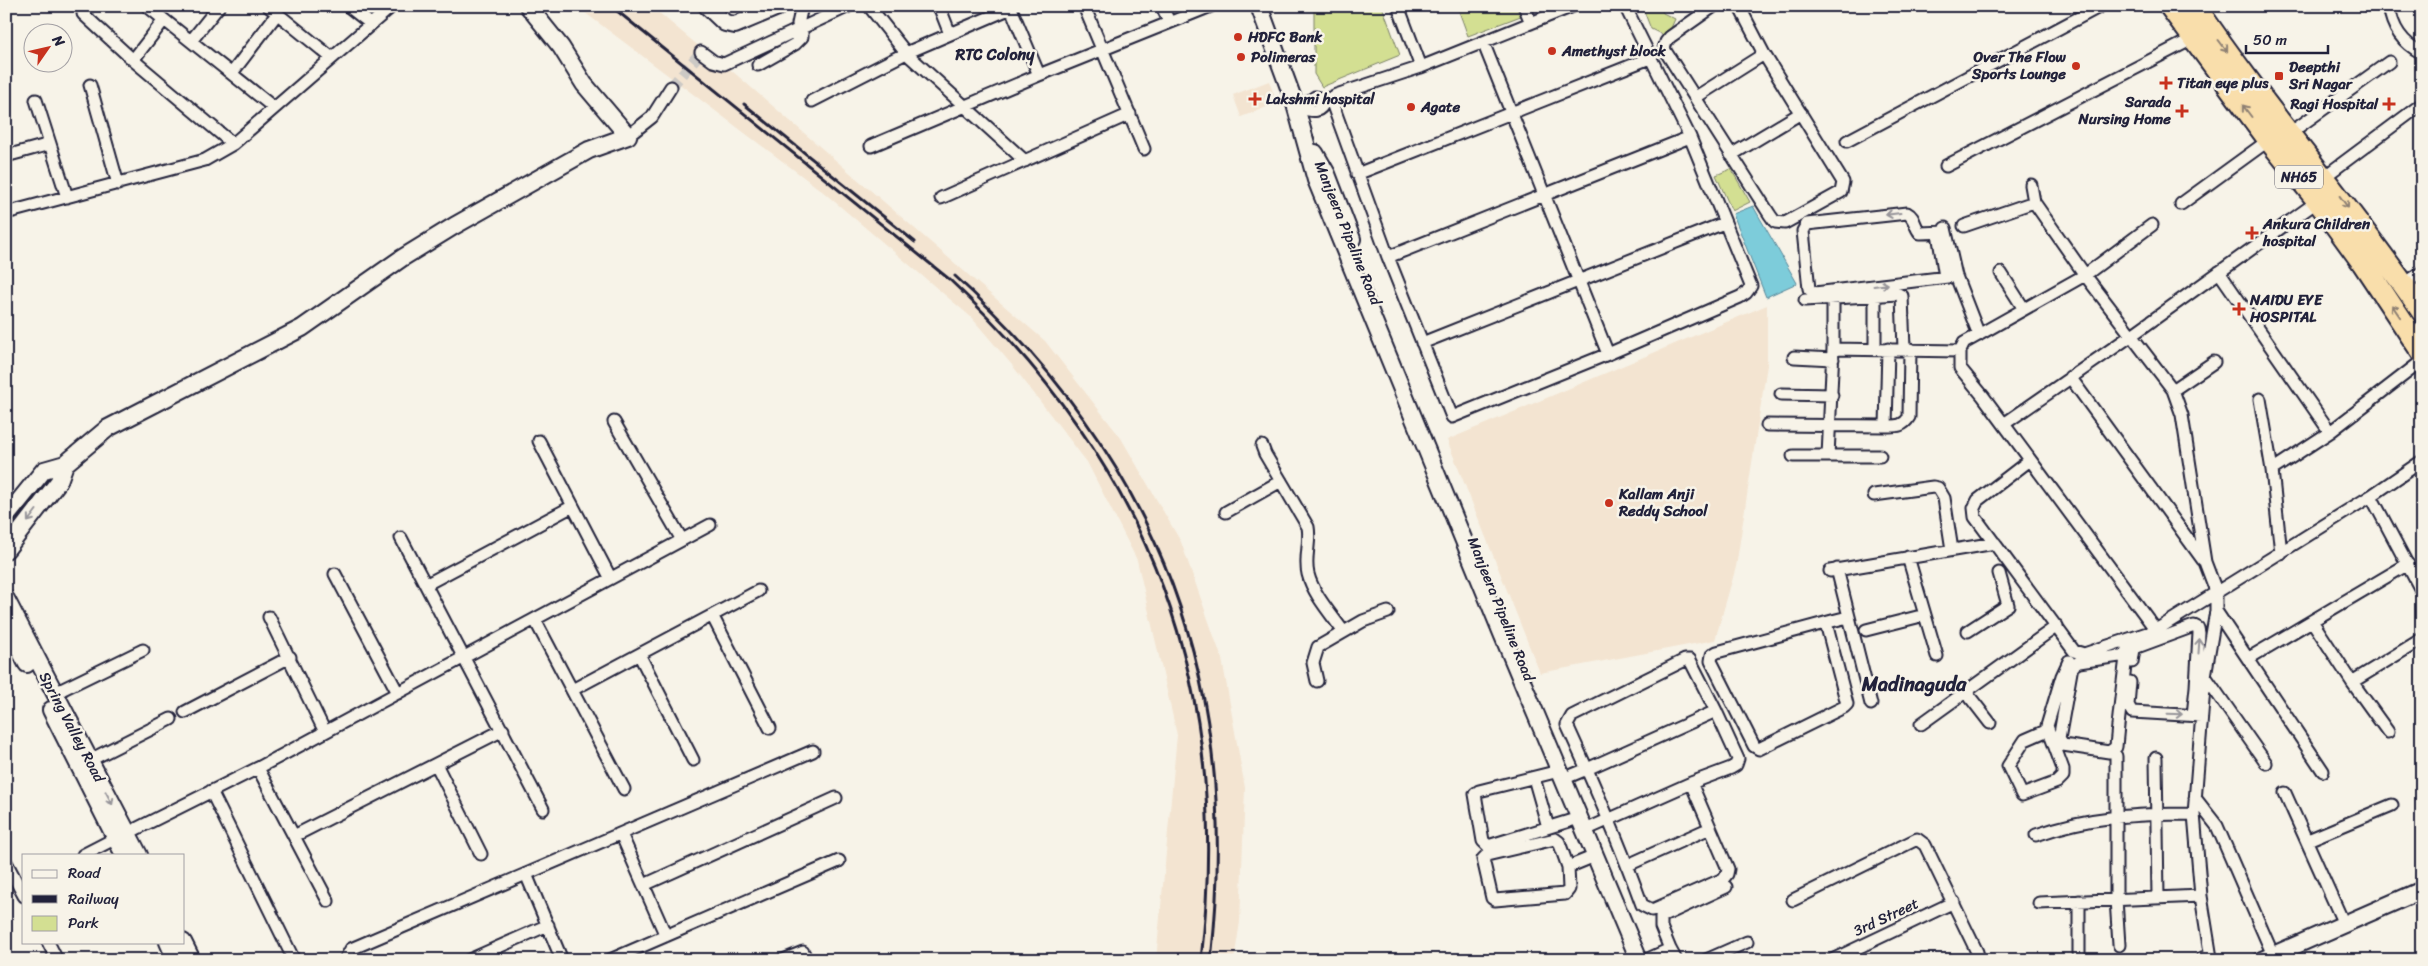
<svg xmlns="http://www.w3.org/2000/svg" width="2428" height="966" viewBox="0 0 2428 966" font-family="Sriracha,sans-serif">
	<style>
		.built { fill: #f3e4d1 }
		.green { fill: #d3df92; stroke: #7a8066 }
		.water { fill: #7dccda; stroke: #59889a }
		.lines { fill: none; stroke-linecap: round; stroke-linejoin: round }
		.street-tunnel { stroke: #ccc9c5; stroke-width: 11; stroke-dasharray: 11 5.5; stroke-linecap: butt }
		.street-casing { stroke: #22223b; stroke-width: 15 }
		.secondary-casing { stroke: #22223b; stroke-width: 20 }
		.highway-casing { stroke: #22223b; stroke-width: 25 }
		.street { stroke: #f7f3e8; stroke-width: 11 }
		.secondary { stroke: #f7f3e8; stroke-width: 16 }
		.highway { stroke: #f9deab; stroke-width: 21 }
		.rail { stroke: #22223b; stroke-width: 3 }
		.oneway { stroke: #8e8073 }
		.oneway2 { stroke: #97959a }
		.poi-dot { fill: #c8321e; stroke: #f7f3e8; stroke-width: 2 }
		.labels { text-anchor: middle; stroke-width: 5; stroke-linejoin: round; paint-order: stroke }
		.shield { fill: #f7f3e8; stroke: #62616f; stroke-width: 1 }
		.shield-label { font-size: 14px; font-weight: bold; fill: #22223b }
		.poi-label { font-size: 15px; font-weight: bold; fill: #22223b; stroke: #f7f3e8; text-anchor: start }
		.street-label { font-size: 15px; fill: #22223b; stroke: #f7f3e8 }
		.neighbourhood-label { font-size: 16px; font-weight: bold; fill: #22223b; stroke: #f7f3e8 }
		.district-label { font-size: 20px; font-weight: bold; fill: #22223b; stroke: #f7f3e8 }
	</style>
	<rect width="100%" height="100%" fill="#f7f3e8"/>
	<filter id="ink" filterUnits="userSpaceOnUse"><feTurbulence type="fractalNoise" baseFrequency=".02" numOctaves="2"/><feDisplacementMap in="SourceGraphic" scale="10" xChannelSelector="R" yChannelSelector="G"/><feConvolveMatrix kernelMatrix="1 2 1 2 8 2 1 2 1" color-interpolation-filters="sRGB"/></filter>
	<g filter="url(#ink)">
		<path class="built" d="M 576,6 L 651,6 L 714,59 L 724,64 L 1045,341 L 1121,438 L 1181,542 L 1222,659 L 1245,788 L 1240,922 L 1234,960 L 1156,960 L 1177,735 L 1137,560 L 1087,462 L 1012,365 L 971,317 L 822,191 Z
			M 1269,81 L 1277,103 L 1241,117 L 1233,95 Z
			M 1767,305 L 1767,365 L 1736,567 L 1715,640 L 1540,673 L 1447,440 Z"/>
		<path class="green" d="M 1314,6 L 1382,6 L 1400,55 L 1322,87 L 1314,74 Z
			M 1457,6 L 1523,6 L 1526,14 L 1468,36 Z
			M 1642,6 L 1660,6 L 1663,13 L 1675,19 L 1667,37 L 1651,29 Z
			M 1731,169 L 1750,202 L 1732,211 L 1716,175 Z"/>
		<path class="water" d="M 1753,206 L 1797,283 L 1766,297 L 1733,214 Z"/>
		<g class="lines">
			<path class="street-tunnel" d="M 671,87 L 701,52"/>
			<defs>
				<path id="street" d="M 147,6 L 273,107
					M 268,6 L 332,58
					M 348,6 L 371,24
					M 869,6 L 906,53 L 1025,161
					M 939,6 L 950,34
					M 1010,6 L 1039,75
					M 1084,6 L 1144,149
					M 1162,6 L 1169,22
					M 1398,6 L 1421,67
					M 1524,6 L 1531,23
					M 1714,6 L 1670,37 L 1666,42 L 1664,49 L 1770,215 L 1775,222 L 1785,223 L 1841,192 L 1843,182 L 1764,54 L 1739,6
					M 2389,6 C 2392,28 2402,43 2422,53
					M 83,14 L 133,60
					M 164,20 L 133,60 L 233,144
					M 191,41 L 219,6
					M 1483,42 L 1608,354
					M 701,52 L 713,61 L 724,64 L 849,6
					M 758,65 L 795,44 L 802,37 L 802,28 L 798,24 L 802,6
					M 232,73 L 277,14
					M 90,85 L 118,184
					M 1696,97 L 1764,54
					M 36,100 L 67,197
					M 1331,100 L 1388,257 L 1452,417 L 1608,354 L 1740,297 L 1746,293 L 1751,286 L 1690,137 L 1625,6
					M 812,101 L 906,53 L 1011,8
					M 1302,108 C 1313,112 1321,113 1325,100
					M 1297,110 L 1315,97 C 1325,100 1327,100 1336,95 L 1421,67 L 1573,6
					M 2290,133 L 2389,62
					M 628,136 L 652,117 L 671,87
					M 1847,141 L 2101,6
					M 871,146 L 1039,75 L 1211,6
					M 1731,155 L 1801,113
					M 6,156 L 50,144
					M 1946,166 L 2192,39
					M 1357,174 L 1650,58
					M 2324,177 L 2422,104
					M 2031,185 L 2034,202 L 2085,275 L 2173,390 L 2182,415 L 2205,562 L 2216,591 L 2216,611 L 2205,676 L 2194,814 L 2201,896 L 2211,958
					M 941,198 L 1130,114
					M 2181,204 L 2269,140
					M 6,213 L 205,160 L 233,144 L 392,6
					M 2152,225 L 2085,275 L 1964,343 L 1960,351 L 1960,368 L 1983,396 L 2156,630
					M 1964,226 L 2034,202
					M 1945,228 L 1956,276 L 1979,335
					M 1946,232 L 1920,233 C 1914,226 1915,217 1907,213 L 1807,224 L 1803,231 L 1809,289 L 1815,293 L 1956,276
					M 1938,233 L 1945,277
					M 1388,257 L 1690,137
					M 2219,272 L 2330,432
					M 2001,273 L 2024,309
					M 2404,284 L 2422,272
					M 1875,295 L 1875,349
					M 1833,299 L 1833,349
					M 1805,300 L 1898,294 L 1902,296 L 1904,349
					M 1422,343 L 1724,223
					M 1794,357 L 1833,359
					M 2070,377 L 2203,560
					M 2173,390 L 2214,362
					M 1781,394 L 1832,395
					M 2260,399 L 2272,470 L 2281,553
					M 614,422 L 682,540
					M 2004,424 L 2132,335 L 2318,201
					M 1767,425 L 1886,426 L 1888,349
					M 1886,426 C 1896,426 1903,427 1909,417 L 1910,349
					M 539,441 L 610,577
					M 1262,446 L 1265,454 L 1308,527 C 1311,543 1304,558 1308,574 C 1313,594 1331,614 1343,631
					M 1793,456 L 1880,456
					M 1828,456 L 1833,349 L 1960,351
					M 2030,460 L 1978,500 L 1974,508 L 1975,517 L 2074,651 L 2084,654 L 2156,630 L 2371,496 L 2422,461
					M 2272,470 L 2330,432 L 2422,361
					M 1874,495 L 1933,487 L 1938,488 L 1944,498 L 1952,550
					M 2371,496 L 2422,592
					M 1226,512 L 1281,481
					M 401,538 L 543,809
					M 1908,557 L 1937,656
					M 1837,569 L 1871,704
					M 1830,571 L 1995,543
					M 335,574 L 398,693
					M 427,584 L 573,506
					M 2216,611 L 2323,771
					M 269,617 L 325,732
					M 713,617 L 770,728
					M 535,620 L 624,789
					M 2312,621 L 2352,682 L 2388,732
					M 1826,623 L 1847,704 L 1844,707 L 1759,749 L 1754,746 L 1711,661 L 1712,655 L 1717,652 L 1832,621 L 1848,617
					M 1866,630 L 1925,615
					M 1968,631 L 2008,605 L 1999,573
					M 2126,655 L 2079,662 L 2072,666 L 2059,739 L 2063,745 L 2109,752 L 2116,747 C 2119,711 2124,675 2128,640
					M 640,656 L 693,760
					M 2249,658 L 2408,564
					M 2132,662 L 2134,649 L 2137,647 L 2194,626 L 2198,628 L 2199,633 L 2196,687 L 2199,687
					M 2205,676 L 2266,763
					M 1317,681 L 1313,663 L 1318,647 L 1363,621 L 1388,612
					M 2130,682 L 2128,705 L 2132,712 L 2201,716
					M 2352,682 L 2422,639
					M 572,690 L 758,591
					M 1966,692 L 1990,723
					M 55,693 L 143,650
					M 185,712 L 290,657
					M 2193,715 L 2196,687
					M 1921,724 L 2057,626
					M 2048,730 L 2025,740 L 2008,766 L 2022,795 L 2057,782 L 2063,776 L 2063,769 L 2047,726 L 2062,676 L 2069,661
					M 2116,756 L 2116,899 L 2119,945
					M 2156,758 L 2158,898
					M 90,760 L 171,719
					M 436,764 L 481,854
					M 258,768 L 328,901
					M 1559,771 L 1479,791 L 1475,794 L 1483,841 L 1488,846 L 1579,818
					M 1570,776 L 1587,769 L 1716,711 L 1690,660 L 1685,660 L 1572,716 L 1567,725 C 1594,784 1620,844 1642,905 L 1652,910 L 1723,879 L 1727,874 L 1728,869 L 1691,783 L 1731,768 L 1736,765 L 1738,759 L 1716,711
					M 1534,778 L 1548,827
					M 211,791 L 294,960
					M 2285,793 L 2344,924
					M 2195,798 L 2217,826 L 2273,955
					M 1592,827 L 1691,783
					M 128,833 L 258,768 L 710,525
					M 621,834 L 666,936
					M 2036,835 C 2090,816 2137,814 2194,814
					M 294,836 L 503,730
					M 2308,840 L 2392,805
					M 83,855 L 116,838
					M 6,862 L 24,896
					M 1628,865 L 1710,828
					M 1568,867 L 1569,889 L 1565,894 L 1495,900 L 1492,898 L 1483,859 L 1487,855 L 1555,839 L 1559,842 L 1568,867 L 1595,856
					M 526,874 L 562,960
					M 644,885 L 836,798
					M 1793,900 L 1917,839 L 1925,845 L 1977,952 L 1979,960
					M 2079,901 L 2079,953
					M 2039,903 L 2201,896
					M 48,942 L 57,960
					M 1670,949 L 1661,927 L 1661,917 L 1726,887
					M 1648,959 L 1670,949 L 1676,960
					M 345,960 L 351,949 L 813,751
					M 469,960 L 548,925
					M 610,960 L 839,861
					M 783,960 L 803,952 L 807,960
					M 1706,960 L 1747,942
					M 1832,960 L 1954,902"/>
				<path id="secondary" d="M 707,6 L 725,23 L 735,25 L 780,6
					M 1259,6 L 1295,104 L 1316,180 L 1503,636 L 1639,960
					M 1315,153 L 1327,174 L 1352,239
					M 65,464 L 108,428 L 302,328 L 402,258 L 454,226 L 589,150 L 628,136 L 584,84 L 561,47 L 528,6
					M 6,517 L 44,470 L 65,464 L 59,481 L 6,550
					M 6,599 L 139,855
					M 6,624 L 27,664
					M 51,710 L 124,855
					M 168,942 L 176,960
					M 183,942 L 192,960
					M 2204,960 L 2211,960
					M 2262,960 L 2422,890"/>
				<path id="highway" d="M 2170,6 L 2269,140 L 2318,201 L 2363,263 L 2422,352
					M 2195,6 C 2266,111 2350,206 2422,311"/>
			</defs>
			<use href="#street" class="street-casing"/>
			<use href="#secondary" class="secondary-casing"/>
			<use href="#highway" class="highway-casing"/>
			<use href="#street" class="street"/>
			<use href="#secondary" class="secondary"/>
			<use href="#highway" class="highway"/>
			<path class="rail" d="M 611,6 L 949,279 C 1151,467 1233,685 1201,960
				M 744,104 L 915,242
				M 955,276 C 1162,463 1242,684 1211,960"/>
		</g>
		<defs><path id="oneway-shaft" d="M-6 0H5M1.5-3L5.5 0L1.5 3" fill="none" stroke-width="1.6" stroke-linecap="round" stroke-linejoin="round" transform="scale(1.25)"/></defs>
		<g class="oneway">
			<use href="#oneway-shaft" transform="translate(2223 46) rotate(53)"/>
			<use href="#oneway-shaft" transform="translate(2247 111) rotate(-127)"/>
			<use href="#oneway-shaft" transform="translate(2344 202) rotate(54)"/>
			<use href="#oneway-shaft" transform="translate(2396 311) rotate(-124)"/>
		</g>
		<g class="oneway2">
			<use href="#oneway-shaft" transform="translate(1893 214) rotate(173)"/>
			<use href="#oneway-shaft" transform="translate(1881 285) rotate(-7)"/>
			<use href="#oneway-shaft" transform="translate(32 516) rotate(127)"/>
			<use href="#oneway-shaft" transform="translate(2199 646) rotate(-86)"/>
			<use href="#oneway-shaft" transform="translate(2175 714) rotate(2)"/>
			<use href="#oneway-shaft" transform="translate(109 798) rotate(62)"/>
		</g>
	</g>
	<g class="poi-dot">
		<circle cx="1238" cy="37" r="5"/>
		<circle cx="1552" cy="51" r="5"/>
		<circle cx="1241" cy="57" r="5"/>
		<circle cx="2076" cy="66" r="5"/>
		<rect x="2274" y="71" width="10" height="10" rx="2.5"/>
		<path d="M2163.5 75.5h5v5h5v5h-5v5h-5v-5h-5v-5h5z"/>
		<path d="M1252.5 91.5h5v5h5v5h-5v5h-5v-5h-5v-5h5z"/>
		<path d="M2386.5 96.5h5v5h5v5h-5v5h-5v-5h-5v-5h5z"/>
		<circle cx="1411" cy="107" r="5"/>
		<path d="M2179.5 103.5h5v5h5v5h-5v5h-5v-5h-5v-5h5z"/>
		<path d="M2249.5 225.5h5v5h5v5h-5v5h-5v-5h-5v-5h5z"/>
		<path d="M2236.5 301.5h5v5h5v5h-5v5h-5v-5h-5v-5h5z"/>
		<circle cx="1609" cy="503" r="5"/>
	</g>
	<g class="labels">
		<rect class="shield" x="2275" y="165.5" width="48" height="23" rx="4"/>
		<g class="shield-label">
			<text x="2299" y="182">NH65</text>
		</g>
		<g class="poi-label">
			<text x="1248" y="42">HDFC Bank</text>
			<text x="1562" y="56">Amethyst block</text>
			<text x="1251" y="62">Polimeras</text>
			<text x="2066" y="62" text-anchor="end">Over The Flow<tspan x="2066" dy="17">Sports Lounge</tspan></text>
			<text x="2289" y="72">Deepthi<tspan x="2289" dy="17">Sri Nagar</tspan></text>
			<text x="2177" y="88">Titan eye plus</text>
			<text x="1266" y="104">Lakshmi hospital</text>
			<text x="2171" y="107" text-anchor="end">Sarada<tspan x="2171" dy="17">Nursing Home</tspan></text>
			<text x="2378" y="109" text-anchor="end">Ragi Hospital</text>
			<text x="1421" y="112">Agate</text>
			<text x="2263" y="229">Ankura Children<tspan x="2263" dy="17">hospital</tspan></text>
			<text x="2250" y="305">NAIDU EYE<tspan x="2250" dy="17">HOSPITAL</tspan></text>
			<text x="1619" y="499">Kallam Anji<tspan x="1619" dy="17">Reddy School</tspan></text>
		</g>
		<g class="street-label">
			<text transform="translate(1348 233) rotate(68)" y="5">Manjeera Pipeline Road</text>
			<text transform="translate(1501 609) rotate(68)" y="5">Manjeera Pipeline Road</text>
			<text transform="translate(72 727) rotate(62)" y="5">Spring Valley Road</text>
			<text transform="translate(1886 917) rotate(-25)" y="5">3rd Street</text>
		</g>
		<g class="neighbourhood-label">
			<text x="995" y="60">RTC Colony</text>
		</g>
		<g class="district-label">
			<text x="1914" y="691">Madinaguda</text>
		</g>
	</g>
	<rect width="2428" height="966" fill="none" stroke="#f7f3e8" stroke-width="25"/>
	<rect x="12" y="12" width="2403" height="941" fill="none" stroke="#22223b" stroke-width="2" filter="url(#ink)"/>
	<rect x="22" y="854" width="162" height="90" fill="#f7f3e8" stroke="#a29fa3"/>
	<rect x="32" y="870" width="25" height="8" fill="#f7f3e8" stroke="#a29fa3"/>
	<text x="68" y="878" font-size="15" fill="#22223b">Road</text>
	<rect x="32" y="895" width="25" height="8" fill="#22223b" stroke="#a29fa3"/>
	<text x="68" y="904" font-size="15" fill="#22223b">Railway</text>
	<rect x="32" y="916" width="25" height="15" fill="#d3df92" stroke="#a29fa3"/>
	<text x="68" y="928" font-size="15" fill="#22223b">Park</text>
	<g transform="translate(48 48) rotate(56)"><circle r="24" fill="#f7f3e8" stroke="#a29fa3"/>
	<path d="M0-4L9 19L0 12L-9 19Z" fill="#c8321e"/>
	<text y="-8" font-size="14" font-weight="bold" text-anchor="middle" fill="#22223b">N</text>
	</g>
	<path d="M2246 45v8h82v-8" fill="none" stroke="#22223b" stroke-width="2.5"/>
	<text x="2253" y="45" font-size="15" fill="#22223b" stroke="#f7f3e8" stroke-width="4" paint-order="stroke">50 m</text>
</svg>
